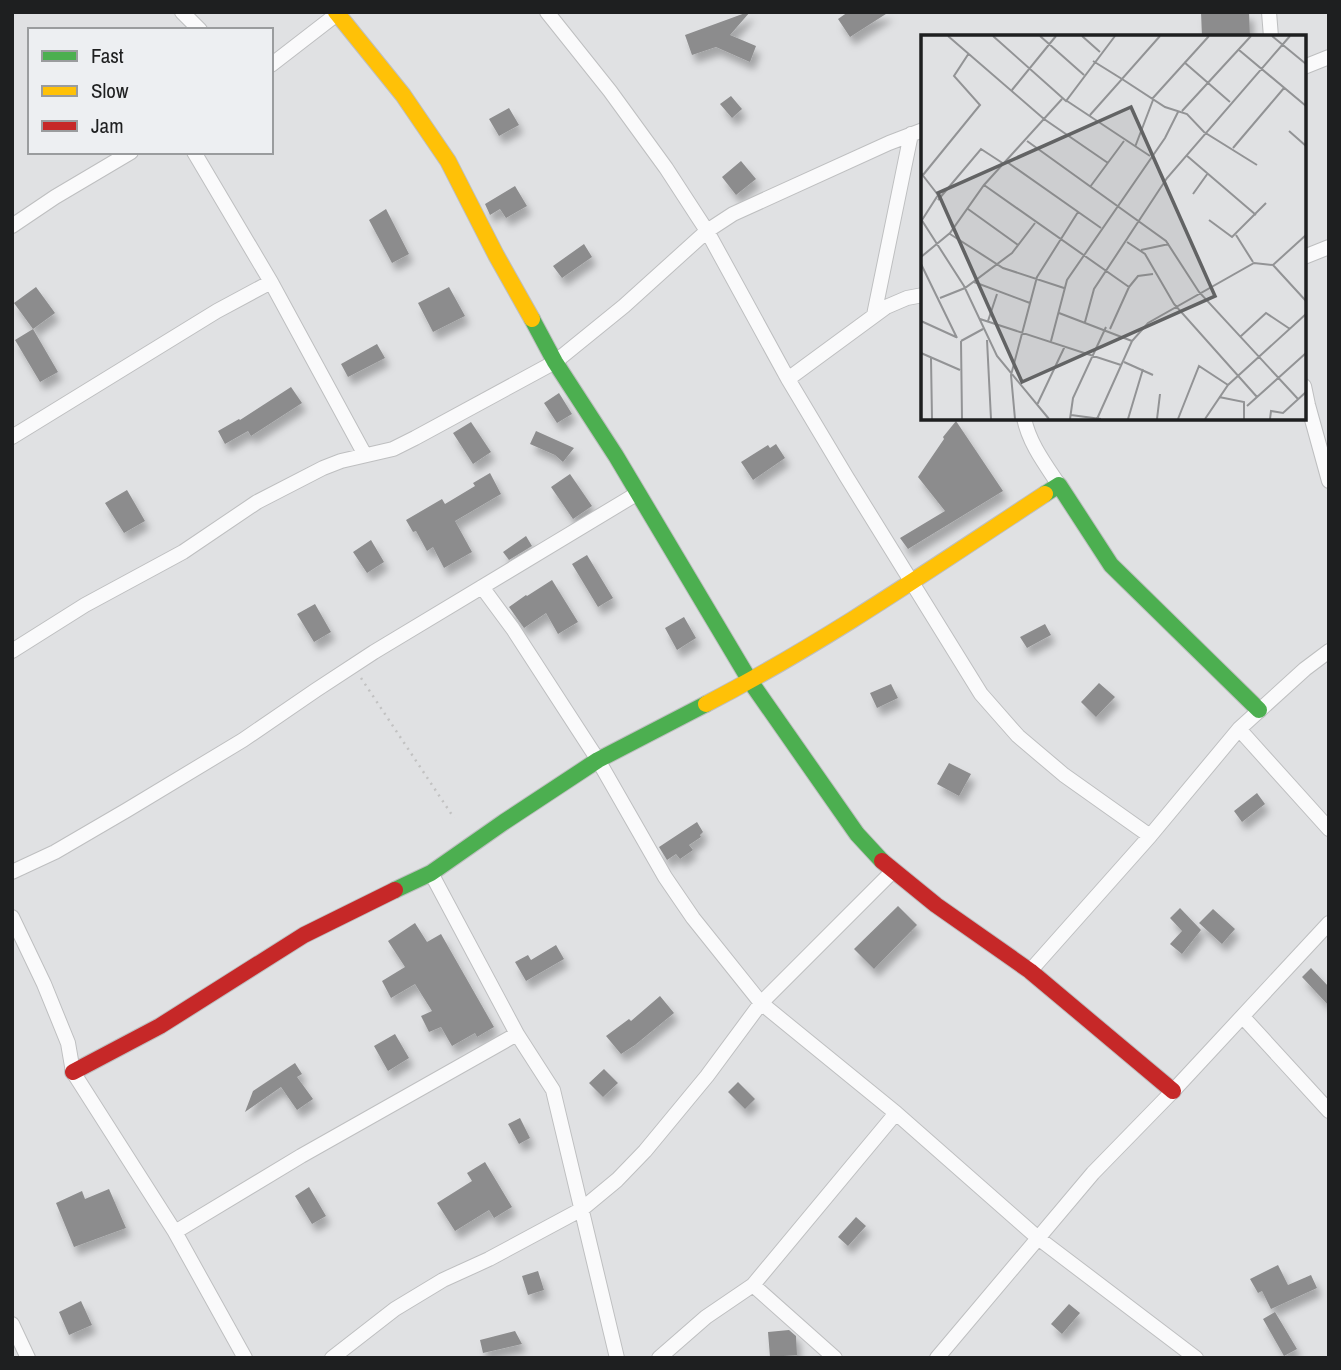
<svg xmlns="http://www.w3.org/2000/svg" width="1341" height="1370" viewBox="0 0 1341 1370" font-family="'Archivo Narrow',sans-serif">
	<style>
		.building { fill: #8c8c8d; filter: url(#shadow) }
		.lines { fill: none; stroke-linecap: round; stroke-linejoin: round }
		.street-casing { stroke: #bebfc0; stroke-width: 16 }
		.fast-casing { stroke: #bebfc0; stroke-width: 18 }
		.slow-casing { stroke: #bebfc0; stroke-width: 18 }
		.jam-casing { stroke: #bebfc0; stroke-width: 18 }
		.path { stroke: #c2c2c2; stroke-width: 2.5; stroke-dasharray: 2 5; stroke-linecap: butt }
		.street { stroke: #fafafb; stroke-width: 14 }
		.fast { stroke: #4caf50; stroke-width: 16 }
		.slow { stroke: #ffc107; stroke-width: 16 }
		.jam { stroke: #c62828; stroke-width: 16 }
		.inset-road { fill: none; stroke: #929395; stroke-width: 2 }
		.view { fill: #626364; fill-opacity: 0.15; stroke: #626364; stroke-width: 3.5 }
		.inset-edge { fill: none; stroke: #1e1f20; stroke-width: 3.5 }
	</style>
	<defs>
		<filter id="shadow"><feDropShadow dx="4.5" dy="8" stdDeviation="3.5" flood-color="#0004"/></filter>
	</defs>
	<rect width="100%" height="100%" fill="#e0e1e3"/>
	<path class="building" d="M 748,12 L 750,12 L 730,35 L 756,46 L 750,62 L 716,47 L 692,55 L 685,35 Z
		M 848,12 L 889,12 L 850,37 L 838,19 Z
		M 1201,12 L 1249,12 L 1250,37 L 1202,37 Z
		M 731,96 L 742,109 L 732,118 L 720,104 Z
		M 509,108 L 519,125 L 499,136 L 489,119 Z
		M 741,161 L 756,179 L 736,195 L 722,177 Z
		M 515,186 L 527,206 L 506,218 L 500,209 L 490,215 L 485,204 Z
		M 386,209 L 409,254 L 392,263 L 369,220 Z
		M 584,244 L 592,257 L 562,278 L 553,266 Z
		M 36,287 L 55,313 L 33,329 L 14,303 Z
		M 449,287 L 465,316 L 433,332 L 418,303 Z
		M 33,329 L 58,372 L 40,382 L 15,340 Z
		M 377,344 L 385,358 L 348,377 L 341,364 Z
		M 291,387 L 302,403 L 251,436 L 248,431 L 225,444 L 218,431 L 239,419 L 240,420 Z
		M 559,393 L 572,414 L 557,423 L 544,403 Z
		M 956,421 L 1003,491 L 908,549 L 900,538 L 945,511 L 918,477 L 944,439 L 943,437 Z
		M 471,422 L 491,452 L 473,464 L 453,433 Z
		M 536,431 L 574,448 L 563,462 L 555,455 L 530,444 Z
		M 776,444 L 785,458 L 753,480 L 741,462 L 768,445 L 770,448 Z
		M 490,473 L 501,494 L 455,521 L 472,552 L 444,568 L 433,547 L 427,551 L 416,531 L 413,532 L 406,520 L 442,499 L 445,504 L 475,486 L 473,483 Z
		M 570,474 L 592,506 L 573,519 L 551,487 Z
		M 127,490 L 145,521 L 124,533 L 105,503 Z
		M 526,536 L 532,546 L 509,560 L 503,552 Z
		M 371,540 L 384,562 L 367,573 L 353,552 Z
		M 587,555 L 613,598 L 598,607 L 572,564 Z
		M 552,580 L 578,622 L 558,634 L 546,613 L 524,628 L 509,607 L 526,595 L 527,596 Z
		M 315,604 L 331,632 L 314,642 L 297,614 Z
		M 684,617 L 696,638 L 677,650 L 665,628 Z
		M 1045,624 L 1051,635 L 1027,648 L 1020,637 Z
		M 1099,683 L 1115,697 L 1096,717 L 1081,702 Z
		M 891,684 L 898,698 L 877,708 L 870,693 Z
		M 949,763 L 971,774 L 959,796 L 937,784 Z
		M 1257,793 L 1265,804 L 1242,822 L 1234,811 Z
		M 697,822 L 703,832 L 700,835 L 701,837 L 689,845 L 693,850 L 680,859 L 676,854 L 667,860 L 659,847 Z
		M 898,906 L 917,925 L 874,969 L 854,949 Z
		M 1180,908 L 1201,930 L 1182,954 L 1170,944 L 1182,931 L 1170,918 Z
		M 1213,909 L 1235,929 L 1222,944 L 1199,923 Z
		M 415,923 L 427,942 L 441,934 L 494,1027 L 477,1037 L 475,1033 L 452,1046 L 441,1027 L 429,1032 L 421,1016 L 432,1011 L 415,984 L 391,998 L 382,981 L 405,967 L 388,941 Z
		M 556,945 L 564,959 L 526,981 L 515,962 L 528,955 L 531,960 Z
		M 1311,968 L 1329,987 L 1329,1006 L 1302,977 Z
		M 660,996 L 674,1013 L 635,1045 L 621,1054 L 606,1036 L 629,1019 L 631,1021 Z
		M 395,1034 L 409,1058 L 388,1071 L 374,1046 Z
		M 295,1063 L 302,1074 L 297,1077 L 313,1099 L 297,1110 L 281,1087 L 245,1112 L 253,1091 Z
		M 604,1069 L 618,1083 L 603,1097 L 589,1083 Z
		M 738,1082 L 755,1099 L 745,1109 L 728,1092 Z
		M 520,1118 L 530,1138 L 519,1144 L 508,1124 Z
		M 485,1162 L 512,1207 L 494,1218 L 489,1210 L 455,1231 L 437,1203 L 472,1181 L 467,1173 Z
		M 309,1187 L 326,1216 L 312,1224 L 295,1196 Z
		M 109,1189 L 126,1228 L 74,1247 L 56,1203 L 82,1191 L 85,1199 Z
		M 856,1217 L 866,1226 L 848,1246 L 838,1237 Z
		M 1278,1265 L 1288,1285 L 1311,1275 L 1317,1288 L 1271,1309 L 1262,1291 L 1258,1293 L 1250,1279 Z
		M 538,1271 L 544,1290 L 528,1295 L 522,1276 Z
		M 81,1301 L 92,1325 L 69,1335 L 59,1312 Z
		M 1069,1304 L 1080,1313 L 1062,1334 L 1051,1324 Z
		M 1275,1312 L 1297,1349 L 1284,1356 L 1263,1319 Z
		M 789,1330 L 796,1336 L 797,1355 L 770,1357 L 768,1332 Z
		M 515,1331 L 522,1344 L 483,1353 L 480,1340 Z"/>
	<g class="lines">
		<defs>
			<path id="street" d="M 182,12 L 200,30
				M 547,12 L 610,91 L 666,168 L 707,231 L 788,379 L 846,476 L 981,694 L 1018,736 L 1064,775 L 1150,836
				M 1269,12 L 1271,37
				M 271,65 L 337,14
				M 1304,67 L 1329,57
				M 194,152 L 271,282 L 365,455
				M 12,226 L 55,197 L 131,152
				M 1304,257 L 1329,247
				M 874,315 L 911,134
				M 788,379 L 886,307 L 907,298 L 923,295
				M 1304,386 L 1308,405 L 1329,481
				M 1024,418 C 1029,443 1045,464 1059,485
				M 12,437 L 217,311 L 271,282
				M 482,587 L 513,629 L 598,760 L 665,877 L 693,918 L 761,1003 L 896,1113 L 1038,1238 L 1196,1358
				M 12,651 L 85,605 L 183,552 L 257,502 L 323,468 L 341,461 L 393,449 L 415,438 L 555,362 L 624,306 L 707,231 L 733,214 L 889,143 L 923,130
				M 1239,729 L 1329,829
				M 12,872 L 55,852 L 127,810 L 243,740 L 316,690 L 374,652 L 638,493
				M 431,873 L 517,1034 L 553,1090 L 617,1358
				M 12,917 L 44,984 L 68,1043 L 73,1072 L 175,1232 L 245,1358
				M 1030,971 L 1150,836 L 1239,729 L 1305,669 L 1329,651
				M 1243,1017 L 1329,1111
				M 175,1232 L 301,1156 L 517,1034
				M 753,1285 L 835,1358
				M 12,1324 L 28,1358
				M 332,1358 L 395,1309 L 443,1280 L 489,1259 L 582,1209 L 617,1180 L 645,1151 L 707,1076 L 761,1003 L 894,870
				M 659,1358 L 706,1317 L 753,1285 L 896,1113
				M 937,1358 L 1093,1173 L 1173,1091 L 1329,923"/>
			<path id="fast" d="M 532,319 L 555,362 L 616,456 L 750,681 L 857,834 L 882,861
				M 1045,494 L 1059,485 L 1111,565 L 1259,710
				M 395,890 L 431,873 L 504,822 L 598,760 L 706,704"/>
			<path id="slow" d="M 336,12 L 403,95 L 448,161 L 496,255 L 532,319
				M 706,704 C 824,643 934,567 1045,494"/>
			<path id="jam" d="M 882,861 L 936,905 L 1030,971 L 1173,1091
				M 73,1072 L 160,1026 L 304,935 L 395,890"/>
		</defs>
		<use href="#street" class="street-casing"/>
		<use href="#fast" class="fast-casing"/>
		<use href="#slow" class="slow-casing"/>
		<use href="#jam" class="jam-casing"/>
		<path class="path" d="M 361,678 L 454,818"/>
		<use href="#street" class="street"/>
		<use href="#fast" class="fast"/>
		<use href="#slow" class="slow"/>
		<use href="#jam" class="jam"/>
	</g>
	<g transform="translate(921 35)">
		<rect width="385" height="385" fill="#e0e1e3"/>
		<path class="inset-road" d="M 27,1 L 123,84 L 187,128M 72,1 L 145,66 L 194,1M 119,1 L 163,40M 161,1 L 179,17M 351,1 L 385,29M 318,15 L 385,71M 172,26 L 201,44 L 239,1M 263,27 L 309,67M 91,55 L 135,1M 231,64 L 288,1M 146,66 L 229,121M 261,76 L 330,1M 169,80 L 201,44 L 244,72 L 266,79 L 283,97 L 336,130M 368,96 L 385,111M 106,106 L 245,206 L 278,257 L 377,364M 214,112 L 232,65M 312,113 L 363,53M 265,120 L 335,180M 86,127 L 180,193M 0,138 L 17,160 L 1,185M 2,140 L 59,70 L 33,41 L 48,18M 63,150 L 208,252 L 189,294M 169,152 L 203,106M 272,159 L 287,138M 17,165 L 60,114 L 83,129M 47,174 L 97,210M 0,184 L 43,251 L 76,321 L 128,384M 288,185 L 311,202 L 345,168M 29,199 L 82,233 L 143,253M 315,200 L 332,227M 206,207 L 224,219 L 253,269 L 336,362M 220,215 L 248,209M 0,222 L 29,198 L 63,150 L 141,64M 0,229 L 36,303M 352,230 L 385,266M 53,247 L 109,268M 208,252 L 217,241 L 232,239M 19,263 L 44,253 L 91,218 L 114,188M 138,278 L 211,306M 59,284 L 200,330M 0,286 L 35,302M 67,286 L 76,259M 164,287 L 173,254 L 246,143 L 369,1M 319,302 L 345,278 L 369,294M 66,305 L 70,384M 40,306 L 41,384M 40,306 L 62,294M 130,306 L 146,245 L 244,103 L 257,77M 0,318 L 39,335M 10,323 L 11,384M 203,327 L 232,340M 298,362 L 323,367 L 323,384M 116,370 L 144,311M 326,371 L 385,318M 150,380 L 180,384M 94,384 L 90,340 L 116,242 L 157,177M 149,384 L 152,363 L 185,292M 176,384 L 211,306 L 227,288 L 333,228 L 352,230 L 385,200M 207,384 L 222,334M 236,384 L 239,359M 257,384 L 278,331 L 307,350M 284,384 L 307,350 L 385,279M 349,384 L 350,376 L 362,378 L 385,357"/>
		<path class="view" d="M 210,72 L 294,261 L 101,347 L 17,158 Z"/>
		<rect width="385" height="385" class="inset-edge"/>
	</g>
	<rect width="1341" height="1370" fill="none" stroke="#1e1f20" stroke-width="28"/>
	<rect x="28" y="28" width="245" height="126" fill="#edeff2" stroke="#9a9c9e" stroke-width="2"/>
	<rect x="42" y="51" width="35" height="10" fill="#4caf50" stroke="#9a9c9e" stroke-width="2"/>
	<text x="91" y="63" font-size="21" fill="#1e1f20">Fast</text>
	<rect x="42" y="86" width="35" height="10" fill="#ffc107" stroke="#9a9c9e" stroke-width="2"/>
	<text x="91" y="98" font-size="21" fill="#1e1f20">Slow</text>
	<rect x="42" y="121" width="35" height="10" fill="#c62828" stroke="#9a9c9e" stroke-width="2"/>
	<text x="91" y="133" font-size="21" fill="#1e1f20">Jam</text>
</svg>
